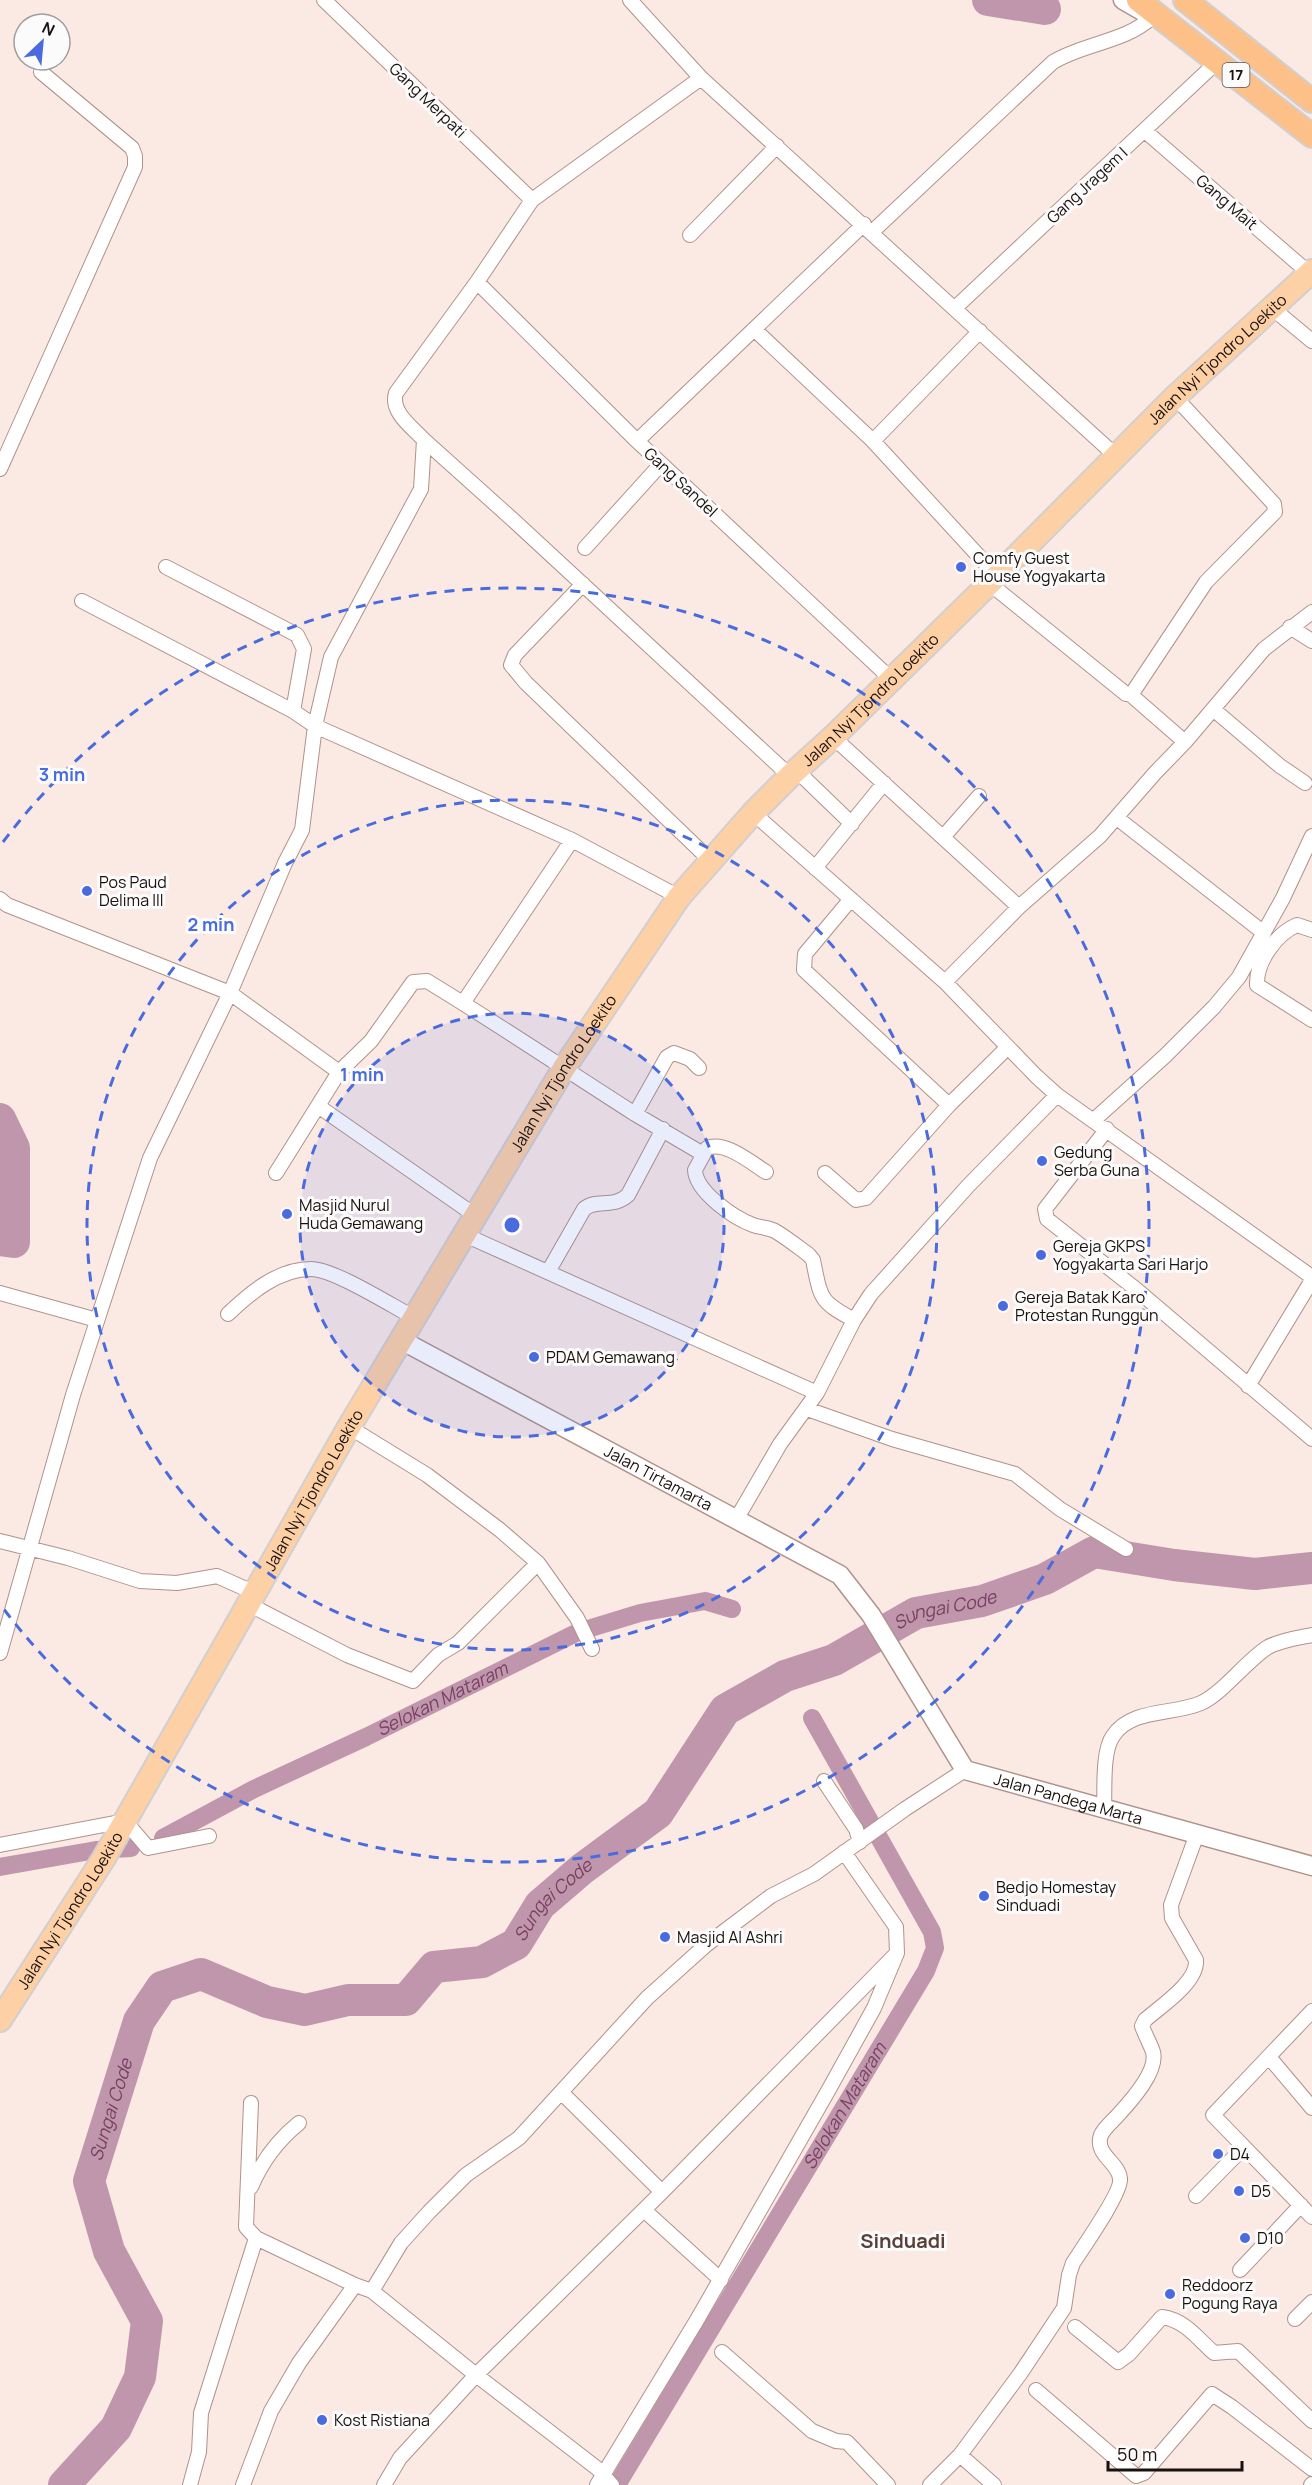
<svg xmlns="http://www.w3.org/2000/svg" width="1312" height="2485" viewBox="0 0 1312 2485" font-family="Manrope,sans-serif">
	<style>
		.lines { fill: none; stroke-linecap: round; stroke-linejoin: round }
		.canal { stroke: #c096ac; stroke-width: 18 }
		.river { stroke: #c096ac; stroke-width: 32 }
		.minor-casing { stroke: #af938b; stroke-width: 16 }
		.tertiary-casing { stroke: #af938b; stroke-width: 21 }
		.primary-casing { stroke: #d1cfcf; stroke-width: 26 }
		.trunk-casing { stroke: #d1cfcf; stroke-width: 26 }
		.minor { stroke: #fff; stroke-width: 14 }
		.tertiary { stroke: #fff; stroke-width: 18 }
		.primary { stroke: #fdd0a6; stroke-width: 22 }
		.trunk { stroke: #fcc088; stroke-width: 22 }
		.ring { fill: none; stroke: #496bde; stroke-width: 3; stroke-dasharray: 10 8 }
		.poi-dot { fill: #496bde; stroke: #fbfbfb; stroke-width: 2 }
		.labels { text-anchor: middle; stroke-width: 6; stroke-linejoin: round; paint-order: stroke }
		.shield { fill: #fbfbfb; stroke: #5e5654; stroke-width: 1.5 }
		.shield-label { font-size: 15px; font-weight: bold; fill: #1a100d }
		.street-label { font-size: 16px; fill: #1a100d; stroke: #fbfbfb }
		.poi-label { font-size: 16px; fill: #1a100d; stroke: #fbfbfb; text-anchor: start }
		.water-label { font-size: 18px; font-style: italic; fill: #784161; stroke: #fbfbfb }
		.quarter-label { font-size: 20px; font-weight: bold; fill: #59413a; stroke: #fbfbfb }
		.centre { fill: #496bde; stroke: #fbfbfb; stroke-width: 3 }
		.ring-label { font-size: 18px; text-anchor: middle; font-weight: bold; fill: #496bde; stroke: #fbfbfb; stroke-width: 6; stroke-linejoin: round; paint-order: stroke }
	</style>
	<rect width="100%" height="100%" fill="#fbe9e4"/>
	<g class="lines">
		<g class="canal">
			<path id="s1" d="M 163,1838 L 254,1789 L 366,1737 L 578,1632 L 640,1613 L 705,1601 L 732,1609"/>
			<path d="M 0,1867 L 96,1850 L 131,1848"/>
			<path id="s2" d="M 617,2485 L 926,1971 L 935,1948 L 932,1932 L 812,1718"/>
		</g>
		<g class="river">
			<path d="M 988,0 L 1045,9"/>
			<path d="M 0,1119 L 14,1148 L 14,1242 L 0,1240"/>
			<path id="s3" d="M 64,2485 L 116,2428 L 140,2377 L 147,2321 L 109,2251 L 89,2181 L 139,2021 L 162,1987 L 201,1974 L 267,2002 L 305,2010 L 348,2000 L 406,2000 L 434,1967 L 482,1962 L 516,1944 L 540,1905 L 582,1869 L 658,1813 L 725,1710 L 785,1676 L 834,1660 L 916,1613 L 982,1601 L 1045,1579 L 1094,1552 L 1174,1565 L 1255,1574 L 1312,1568"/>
		</g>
		<defs>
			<path id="minor" d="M 324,0 L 532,200
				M 630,0 L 701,78 L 1116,456
				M 1145,131 L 1309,273
				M 872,232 L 1053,62 C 1084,43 1126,42 1152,17
				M 690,235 L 777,146
				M 477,282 L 637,441 L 890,678
				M 955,308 L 1218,61
				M 1272,308 L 1312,341
				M 754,329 L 873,441 L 980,331
				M 424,440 L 512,519 L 790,776
				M 637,441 L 864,224
				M 873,441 L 997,576
				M 0,469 L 135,167 L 135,156 L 132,148 L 41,72
				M 585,548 L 661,464
				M 166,567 L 297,635 L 304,649 L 293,711
				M 989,583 L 1126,694 L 1131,695 L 1185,742
				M 583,584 L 515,655 L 511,665 L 526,683 L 710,860
				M 82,601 L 293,711 L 315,726 L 572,840 L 679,897
				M 1290,627 L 1312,641
				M 1131,695 L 1206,582 L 1275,512 L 1274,504 L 1175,397
				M 1213,709 L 1280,766 L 1305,783
				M 833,737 L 1019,907
				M 796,770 L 852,824
				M 753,813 L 945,982 L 1036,1076 L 1057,1095 L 1312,1277
				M 1117,818 L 1264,933
				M 944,836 L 979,796
				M 815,868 L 884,783
				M 0,899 L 7,905 L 230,993 L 339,1072
				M 851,899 L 805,954 L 804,970 L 949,1105 L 1008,1047
				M 1312,930 L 1297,925 C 1276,934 1256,962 1257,985 L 1312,1020
				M 945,982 L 1019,907 L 1100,836 L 1155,773 L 1185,742 L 1264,649 L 1312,612
				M 463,1003 L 572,840
				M 318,1106 L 476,1216
				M 635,1114 L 703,1154
				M 1095,1119 L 1165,1056 L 1214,1007 L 1239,977 L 1283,898 L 1312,836
				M 1107,1129 L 1045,1209 L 1047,1219 L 1137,1290 L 1312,1439
				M 766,1172 C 750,1162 726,1141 707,1148 L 695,1170 C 696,1192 734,1218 753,1225 C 761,1228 767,1227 775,1231 C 787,1238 798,1247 809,1255 L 813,1260 C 821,1299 819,1301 854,1320
				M 276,1173 L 339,1072 L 371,1041 L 413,982 L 427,981 C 498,1024 566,1070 635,1114 L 667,1057 L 674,1053 L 690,1059 L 699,1068
				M 825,1173 L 856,1200 L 866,1198 L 949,1105
				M 465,1235 L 817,1393
				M 548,1272 L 584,1209 C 596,1198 613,1209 628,1195 L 663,1129
				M 0,1293 L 97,1320
				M 228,1314 C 250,1293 278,1269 311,1269 C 334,1269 392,1306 415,1318
				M 1248,1386 L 1312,1280
				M 807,1409 L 892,1439 L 1015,1474 L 1060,1509 L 1126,1549
				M 349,1427 L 427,1475 L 500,1530 L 538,1563 L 577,1618 L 592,1649
				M 737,1518 L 780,1444 L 817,1393 L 854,1320 L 871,1294 L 968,1186 L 1057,1095
				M 0,1541 L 68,1558 L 140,1581 L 177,1583 L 217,1576 L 255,1593
				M 248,1604 L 347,1655 L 413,1681 L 438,1655 L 458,1643 L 538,1563
				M 0,1653 L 73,1395 L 150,1158 L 230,993 L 285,863 L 302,830 L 315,726 L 331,657 L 421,489 L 424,440 C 412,427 390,412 396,393 L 477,282 L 532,200 L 701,78
				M 824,1781 L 856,1829 L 860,1842
				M 1104,1808 C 1105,1790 1102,1751 1113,1736 C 1131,1708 1174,1715 1201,1703 C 1223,1693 1247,1660 1268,1647 C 1282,1640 1297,1638 1312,1635
				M 0,1845 L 125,1821 L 148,1848 L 209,1836
				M 1312,2011 L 1213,2115 L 1312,2217
				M 1269,2057 L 1312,2108
				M 561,2092 L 662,2192
				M 251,2103 L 246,2227 L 256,2238 L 355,2285 L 372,2291
				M 251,2187 C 262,2161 278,2140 299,2123
				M 1196,2196 L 1244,2147
				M 644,2210 L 721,2280
				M 1240,2270 L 1301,2205
				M 1295,2319 L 1312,2302
				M 1075,2327 L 1118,2362 L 1129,2354 L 1162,2317 C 1185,2320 1198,2339 1214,2353 L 1238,2351 L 1312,2421
				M 722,2352 L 812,2431 L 836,2441 L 847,2442 L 888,2485
				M 1036,2390 L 1136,2476 L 1144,2473 L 1212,2394 L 1232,2407 L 1312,2469
				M 960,2455 L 994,2485
				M 190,2485 L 199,2452 L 201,2413 L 256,2238
				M 243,2485 L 271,2411 L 299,2363 L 355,2285
				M 384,2485 L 400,2458 L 476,2375 L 662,2192 L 897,1953
				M 597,2485 L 697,2320 L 828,2091 L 874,2008 L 897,1953 L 896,1927 L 844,1852
				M 612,2485 L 598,2469 L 476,2375 L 372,2291 L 401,2243 L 429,2212 L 466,2175 L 519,2138 L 647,1998 L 706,1945 L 771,1896 L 814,1874 L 905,1809 L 965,1770
				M 930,2485 L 960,2455 L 1020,2374 L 1064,2308 L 1069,2275 L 1073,2263 C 1082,2249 1122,2192 1120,2179 C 1119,2162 1094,2155 1101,2135 C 1105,2127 1113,2121 1119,2114 C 1131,2101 1158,2071 1153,2052 C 1150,2043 1145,2035 1142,2026 L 1145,2020 C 1161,2006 1198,1982 1196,1960 L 1172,1918 L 1171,1905 L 1197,1834
				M 1311,2485 L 1312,2484"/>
			<g id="tertiary">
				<path d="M 1123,0 L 1149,15"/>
				<path id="s4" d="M 401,1340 L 840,1575 L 871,1615 L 965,1770 L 1312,1866"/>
			</g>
			<g id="primary">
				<path id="s5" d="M 0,2020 L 104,1858 L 349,1427 L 564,1068 L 679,897 L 753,813 L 790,776 L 833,737 L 997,576 L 1175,397 L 1312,271"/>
			</g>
			<path id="trunk" d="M 1138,0 L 1312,136
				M 1185,0 L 1312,101"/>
		</defs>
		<use href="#minor" class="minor-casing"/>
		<use href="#tertiary" class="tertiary-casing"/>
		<use href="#primary" class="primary-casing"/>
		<use href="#trunk" class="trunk-casing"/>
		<use href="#minor" class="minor"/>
		<use href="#tertiary" class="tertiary"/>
		<use href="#primary" class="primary"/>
		<use href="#trunk" class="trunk"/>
	</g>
	<circle cx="512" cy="1225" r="212" fill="#496bde" fill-opacity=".12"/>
	<g class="ring">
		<circle cx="512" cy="1225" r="212"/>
		<circle cx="512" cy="1225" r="425"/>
		<path d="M3 842A637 637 0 1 1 3 1608"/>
	</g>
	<g class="poi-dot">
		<circle cx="961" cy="567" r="6"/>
		<circle cx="87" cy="891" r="6"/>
		<circle cx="1042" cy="1161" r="6"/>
		<circle cx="287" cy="1214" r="6"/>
		<circle cx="1041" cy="1255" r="6"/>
		<circle cx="1003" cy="1306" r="6"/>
		<circle cx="534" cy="1357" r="6"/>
		<circle cx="984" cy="1896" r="6"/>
		<circle cx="665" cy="1937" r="6"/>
		<circle cx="1218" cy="2154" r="6"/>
		<circle cx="1239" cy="2191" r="6"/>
		<circle cx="1245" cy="2238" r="6"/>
		<circle cx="1170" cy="2294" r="6"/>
		<circle cx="322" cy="2420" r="6"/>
	</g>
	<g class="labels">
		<rect class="shield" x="1222.5" y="63" width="27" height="24" rx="4.5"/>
		<g class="shield-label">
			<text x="1236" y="80">17</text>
		</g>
		<g class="street-label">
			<text transform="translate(428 100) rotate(44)" y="6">Gang Merpati</text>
			<text transform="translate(1087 185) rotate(-43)" y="6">Gang Jragem I</text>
			<text transform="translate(1227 202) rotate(41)" y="6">Gang Mait</text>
			<text dy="6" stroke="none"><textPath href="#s5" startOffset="2074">Jalan Nyi Tjondro Loekito</textPath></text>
			<text transform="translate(681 482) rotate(43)" y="6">Gang Sandel</text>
			<text dy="6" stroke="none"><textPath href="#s5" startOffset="1588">Jalan Nyi Tjondro Loekito</textPath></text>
			<text dy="6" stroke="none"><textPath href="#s5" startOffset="1102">Jalan Nyi Tjondro Loekito</textPath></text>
			<text dy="6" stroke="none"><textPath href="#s4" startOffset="292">Jalan Tirtamarta</textPath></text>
			<text dy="6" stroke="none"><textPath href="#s5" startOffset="616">Jalan Nyi Tjondro Loekito</textPath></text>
			<text dy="6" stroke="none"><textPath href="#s4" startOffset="837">Jalan Pandega Marta</textPath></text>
			<text dy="6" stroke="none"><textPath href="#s5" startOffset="130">Jalan Nyi Tjondro Loekito</textPath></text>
		</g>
		<g class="poi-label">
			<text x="973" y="564">Comfy Guest<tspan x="973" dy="18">House Yogyakarta</tspan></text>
			<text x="99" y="888">Pos Paud<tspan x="99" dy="18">Delima III</tspan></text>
			<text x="1054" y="1158">Gedung<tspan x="1054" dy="18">Serba Guna</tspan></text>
			<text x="299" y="1211">Masjid Nurul<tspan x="299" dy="18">Huda Gemawang</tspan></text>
			<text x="1053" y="1252">Gereja GKPS<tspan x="1053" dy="18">Yogyakarta Sari Harjo</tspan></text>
			<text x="1015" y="1303">Gereja Batak Karo<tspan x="1015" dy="18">Protestan Runggun</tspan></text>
			<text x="546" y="1363">PDAM Gemawang</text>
			<text x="996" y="1893">Bedjo Homestay<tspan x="996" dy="18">Sinduadi</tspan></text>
			<text x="677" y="1943">Masjid Al Ashri</text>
			<text x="1230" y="2160">D4</text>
			<text x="1251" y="2197">D5</text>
			<text x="1257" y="2244">D10</text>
			<text x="1182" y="2291">Reddoorz<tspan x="1182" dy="18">Pogung Raya</tspan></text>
			<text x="334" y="2426">Kost Ristiana</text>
		</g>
		<g class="water-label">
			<text dy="6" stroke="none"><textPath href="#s3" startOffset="1497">Sungai Code</textPath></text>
			<text dy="6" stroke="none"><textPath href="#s1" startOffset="312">Selokan Mataram</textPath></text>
			<text dy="6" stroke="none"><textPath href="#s3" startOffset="993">Sungai Code</textPath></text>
			<text dy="6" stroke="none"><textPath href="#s2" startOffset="442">Selokan Mataram</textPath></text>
			<text dy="6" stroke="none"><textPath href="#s3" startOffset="417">Sungai Code</textPath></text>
		</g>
		<g class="quarter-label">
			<text x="903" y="2248">Sinduadi</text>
		</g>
	</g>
	<circle cx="512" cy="1225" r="9" class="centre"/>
	<g class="ring-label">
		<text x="62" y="781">3 min</text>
		<text x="211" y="931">2 min</text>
		<text x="362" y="1081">1 min</text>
	</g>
	<g transform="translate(42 42) rotate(26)"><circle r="28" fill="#fbfbfb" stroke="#a19d9c" stroke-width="1.5"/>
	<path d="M0-4.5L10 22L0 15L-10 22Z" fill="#496bde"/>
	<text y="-9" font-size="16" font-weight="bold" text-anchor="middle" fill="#1a100d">N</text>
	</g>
	<path d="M1108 2461v9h134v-9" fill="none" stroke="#1a100d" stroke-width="3"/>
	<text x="1117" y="2461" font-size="18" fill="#1a100d" stroke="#fbfbfb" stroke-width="4.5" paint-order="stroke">50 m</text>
</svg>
